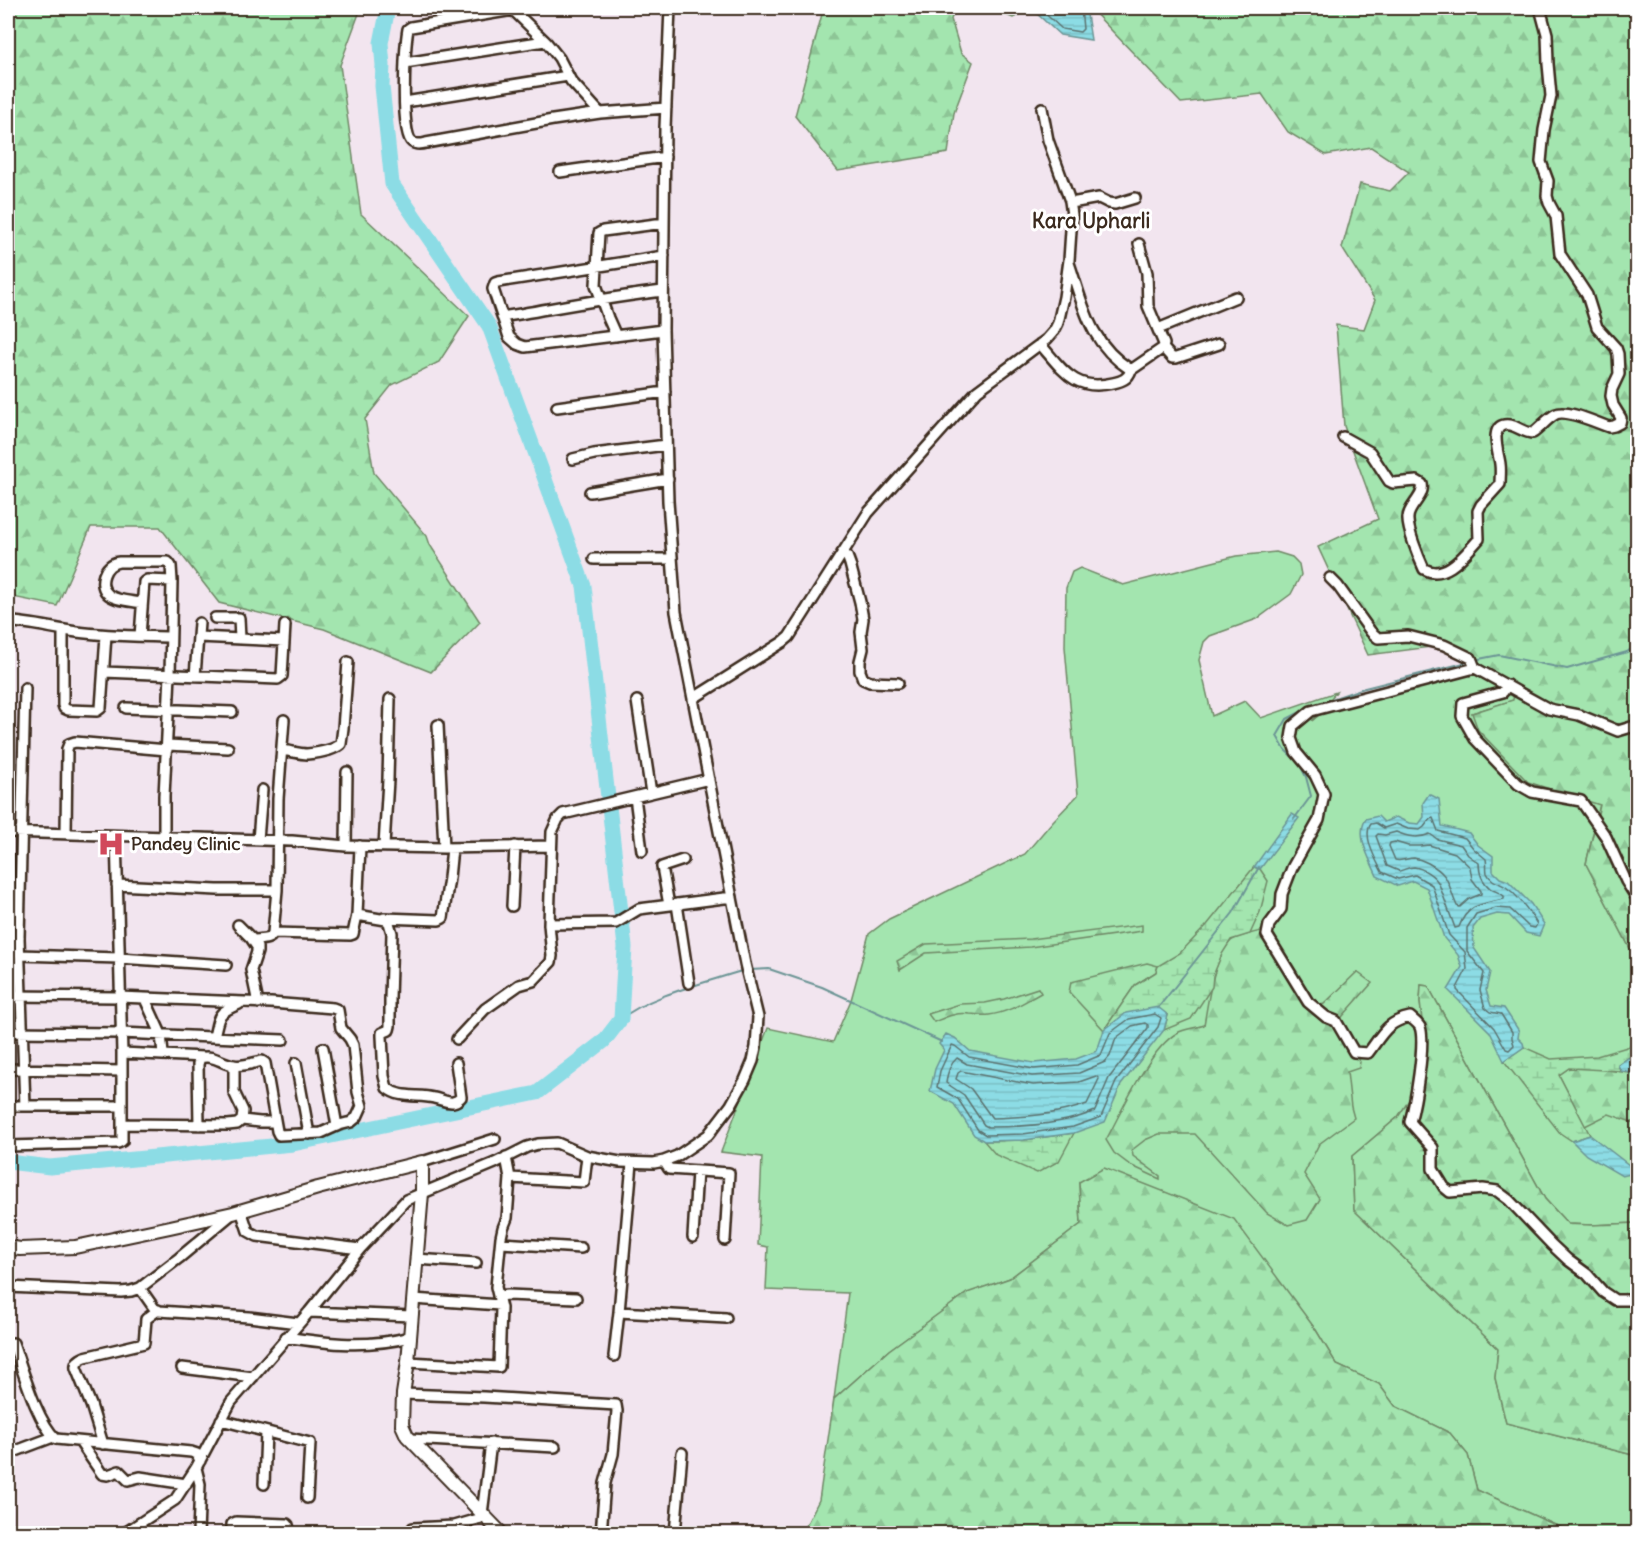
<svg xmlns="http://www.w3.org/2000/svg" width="1645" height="1541" viewBox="0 0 1645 1541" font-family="Delius,sans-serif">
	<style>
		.green { fill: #a3e5af; stroke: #6f8866; stroke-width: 1.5 }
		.forest { fill: url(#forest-firs); stroke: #6f8866; stroke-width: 1.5 }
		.wetland { fill: url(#wetland-marsh); stroke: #6f8866; stroke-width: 1.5 }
		.water { fill: url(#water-rules); stroke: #6c9595; stroke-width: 1.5 }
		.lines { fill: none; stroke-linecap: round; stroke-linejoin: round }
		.shore { stroke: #5b716e; stroke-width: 1.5 }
		.stream { stroke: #6c9595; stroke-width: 2 }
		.river { stroke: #8cdce5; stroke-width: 15 }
		.minor-casing { stroke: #3b2a1e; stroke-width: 14 }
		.tertiary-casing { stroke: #3b2a1e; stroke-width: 16 }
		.minor { stroke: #fff; stroke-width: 9 }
		.tertiary { stroke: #fff; stroke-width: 12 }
		.labels { text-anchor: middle; stroke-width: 6; stroke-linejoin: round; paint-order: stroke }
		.poi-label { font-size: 18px; font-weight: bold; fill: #3b2a1e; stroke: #fff; text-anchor: start }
		.quarter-label { font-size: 21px; font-weight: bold; fill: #3b2a1e; stroke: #fff }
	</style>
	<defs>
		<pattern id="forest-firs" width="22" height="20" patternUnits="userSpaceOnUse" patternTransform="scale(1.5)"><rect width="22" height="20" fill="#a3e5af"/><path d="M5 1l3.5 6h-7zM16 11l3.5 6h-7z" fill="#8dc596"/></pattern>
		<pattern id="wetland-marsh" width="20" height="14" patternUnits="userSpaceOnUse" patternTransform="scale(1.5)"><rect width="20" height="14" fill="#a3e5af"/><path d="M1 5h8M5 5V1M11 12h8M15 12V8" fill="none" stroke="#8dc596"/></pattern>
		<pattern id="water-rules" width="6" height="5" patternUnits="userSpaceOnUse" patternTransform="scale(1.5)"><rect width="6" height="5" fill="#8cdce5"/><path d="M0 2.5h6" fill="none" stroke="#7abdc4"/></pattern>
	</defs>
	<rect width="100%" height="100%" fill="#f2e5ef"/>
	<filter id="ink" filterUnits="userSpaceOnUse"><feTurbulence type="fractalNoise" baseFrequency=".0167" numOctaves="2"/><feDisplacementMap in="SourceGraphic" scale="12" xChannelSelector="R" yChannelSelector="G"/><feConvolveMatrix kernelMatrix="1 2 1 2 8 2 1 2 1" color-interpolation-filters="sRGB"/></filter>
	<g filter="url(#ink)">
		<path class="green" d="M 1276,552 L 1292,557 L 1299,564 L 1301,575 L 1291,594 L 1257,619 L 1210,636 L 1204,642 L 1199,660 L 1212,716 L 1245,701 L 1261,718 L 1336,692 L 1312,721 L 1319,715 L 1365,700 L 1489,669 L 1515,686 L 1514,700 L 1472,713 L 1528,782 L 1600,804 L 1586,864 L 1633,954 L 1637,958 L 1637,1223 L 1591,1225 L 1568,1224 L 1545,1199 L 1428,986 L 1421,985 L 1420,1002 L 1422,1019 L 1410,1099 L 1398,1117 L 1352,1156 L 1354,1210 L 1498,1349 L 1495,1378 L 1506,1423 L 1637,1456 L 1637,1533 L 1573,1533 L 1477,1490 L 1468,1455 L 1450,1433 L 1395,1406 L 1379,1384 L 1337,1365 L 1316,1330 L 1079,1182 L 1081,1224 L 1010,1278 L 967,1294 L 889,1350 L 834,1399 L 848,1293 L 766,1290 L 768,1247 L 758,1245 L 762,1157 L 721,1152 L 768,1028 L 833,1042 L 851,1000 L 869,934 L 889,919 L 1025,854 L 1053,821 L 1078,795 L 1065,647 L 1066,588 L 1072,572 L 1080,568 L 1123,585 L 1236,556 Z"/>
		<path class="forest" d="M 8,8 L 361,8 L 340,65 L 361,214 L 469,316 L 439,362 L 392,385 L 365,419 L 374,473 L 427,536 L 430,545 L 480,622 L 431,672 L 324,629 L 219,603 L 160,527 L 91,527 L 57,606 L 8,596 Z
			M 827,8 L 1016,8 L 1019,15 L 1013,18 L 990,8 L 955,11 L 951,19 L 961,53 L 973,62 L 954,113 L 948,153 L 838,171 L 795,116 L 822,14 Z
			M 1092,8 L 1637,8 L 1637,958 L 1633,954 L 1586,864 L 1600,805 L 1528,782 L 1478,730 L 1472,713 L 1513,700 L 1515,686 L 1489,669 L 1446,645 L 1368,655 L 1318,547 L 1378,519 L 1344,426 L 1336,325 L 1364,329 L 1375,300 L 1342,248 L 1360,184 L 1390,191 L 1409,172 L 1371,147 L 1326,155 L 1288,132 L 1262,94 L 1181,103 L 1093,11 Z
			M 1142,925 L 1142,931 L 1030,947 L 926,953 L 900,970 L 897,961 L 926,944 L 1030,939 Z
			M 1266,930 L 1310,1009 L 1324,1004 L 1357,972 L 1372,983 L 1335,1025 L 1360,1062 L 1359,1068 L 1347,1072 L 1351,1107 L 1354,1118 L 1319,1144 L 1304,1174 L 1320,1199 L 1307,1220 L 1288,1225 L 1267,1213 L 1195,1134 L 1159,1134 L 1145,1140 L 1132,1150 L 1133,1156 L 1160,1176 L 1160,1179 L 1130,1165 L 1114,1153 L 1106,1140 C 1122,1111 1149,1049 1177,1033 C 1184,1029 1196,1028 1204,1025 C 1208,1002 1213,958 1231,941 C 1236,936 1258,932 1266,930 Z
			M 1147,963 L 1158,966 L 1156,972 L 1135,985 L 1104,1030 L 1069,992 L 1071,982 Z
			M 1421,985 L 1428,986 L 1545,1199 L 1568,1224 L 1591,1225 L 1637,1223 L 1637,1456 L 1506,1423 L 1495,1378 L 1498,1349 L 1354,1210 L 1352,1156 L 1398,1117 L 1410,1099 L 1422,1020 L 1420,1002 Z
			M 1038,988 L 1041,993 C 1024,1002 1008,1013 989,1015 C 982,1016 977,1014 970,1014 C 956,1012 946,1017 934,1022 L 928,1014 L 960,1004 L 985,1003 L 1004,999 Z
			M 1569,1068 L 1592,1068 L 1637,1074 L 1637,1124 L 1609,1114 L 1585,1126 L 1559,1075 Z
			M 1104,1168 L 1234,1219 L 1316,1330 L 1337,1365 L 1379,1384 L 1395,1406 L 1450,1433 L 1468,1455 L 1477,1490 L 1573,1533 L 802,1533 L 819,1500 L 834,1399 L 889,1350 L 967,1293 L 1010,1278 L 1081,1224 L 1079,1182 Z"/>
		<path class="wetland" d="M 1254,867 L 1260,869 L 1268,881 L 1260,912 L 1250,934 L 1231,940 L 1222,954 L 1213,976 L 1212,987 L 1191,1019 L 1164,1030 L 1168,1015 L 1104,1030 L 1135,985 L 1156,972 L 1158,966 L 1180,953 L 1207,925 Z
			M 1637,1044 L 1637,1055 L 1628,1058 L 1618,1066 L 1621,1071 L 1569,1068 L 1559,1075 L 1590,1135 L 1572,1141 L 1560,1133 L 1504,1061 L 1524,1047 L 1551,1059 L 1597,1056 Z
			M 1074,1133 L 1059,1161 L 1037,1173 L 996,1155 L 984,1141 L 1024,1140 Z"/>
		<path class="water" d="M 1024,8 L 1086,8 L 1091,40 L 1060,35 L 1035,12 Z
			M 1429,794 L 1439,799 L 1442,826 L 1469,833 L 1478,845 L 1493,856 L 1493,871 L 1500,878 L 1508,881 L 1531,904 L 1544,924 L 1539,936 L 1526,933 L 1509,915 L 1497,914 L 1480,919 L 1473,928 L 1474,948 L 1490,972 L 1486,990 L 1491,1006 L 1504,1008 L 1519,1031 L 1518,1038 L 1523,1043 L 1524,1047 L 1504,1061 L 1490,1032 L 1448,990 L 1462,967 L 1458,955 L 1444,938 L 1427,888 L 1413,881 L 1398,886 L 1377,876 C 1370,859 1355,836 1366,819 L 1378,816 L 1384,822 L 1396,817 L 1409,823 L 1419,824 L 1424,817 L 1423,803 Z
			M 1292,814 L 1299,818 L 1260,869 L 1254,867 Z
			M 1158,1007 L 1168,1015 L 1164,1030 L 1121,1085 L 1105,1122 L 1074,1133 L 1024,1140 L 984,1141 L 974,1135 L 954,1104 L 930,1091 L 935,1069 L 944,1050 L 939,1044 L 946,1034 L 955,1038 L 970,1051 L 1034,1063 L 1076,1059 L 1097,1051 L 1104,1030 L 1126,1013 Z
			M 1637,1055 L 1637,1074 L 1621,1071 L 1618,1065 L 1628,1058 Z
			M 1590,1135 L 1634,1169 L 1635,1173 L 1622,1176 L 1586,1155 L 1572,1141 Z"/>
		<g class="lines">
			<path class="shore" d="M 1039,8 L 1062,29 L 1080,32 L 1083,29 L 1081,8
				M 1433,818 L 1438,831 L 1465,838 L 1474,849 L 1486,859 C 1487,863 1486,869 1487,873 C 1491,882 1500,883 1506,887 C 1519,896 1529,911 1537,924 L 1535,928 L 1529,927 L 1510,909 L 1496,908 L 1476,914 L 1467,928 L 1467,951 L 1484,973 L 1480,990 L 1485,1008 L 1490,1012 L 1501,1014 L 1512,1032 L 1512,1038 L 1514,1045 L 1509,1050 L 1506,1049 L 1494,1028 L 1457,990 L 1457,988 L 1467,969 L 1465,952 L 1449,935 L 1432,885 L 1415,875 L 1398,879 L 1382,872 C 1376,860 1362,836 1371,824 L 1376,823 L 1384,828 L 1396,824 L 1408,829 L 1420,830 L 1424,827 L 1430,819 Z
				M 1396,832 C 1408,837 1418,839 1430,834 L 1437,839 L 1461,845 L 1468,855 L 1479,863 C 1479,874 1482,882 1491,889 C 1496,892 1500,892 1504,896 L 1504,899 C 1482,904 1468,903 1459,927 L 1455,928 L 1439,884 C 1435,876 1423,868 1414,867 C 1409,867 1404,870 1399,871 L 1387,866 L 1376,836 L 1378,834 L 1385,835 Z
				M 1395,842 L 1408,846 L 1420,846 L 1429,845 L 1455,853 L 1470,867 L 1472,879 L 1481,891 L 1481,894 L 1469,899 L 1460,907 L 1457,906 C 1447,885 1452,876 1428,863 C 1424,861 1420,859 1414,858 C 1407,858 1402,862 1395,860 L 1389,846 L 1390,843 Z
				M 1155,1014 L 1161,1018 L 1158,1027 L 1116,1082 L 1101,1117 L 1073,1127 L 1023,1134 L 986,1135 L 978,1130 L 958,1099 L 937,1087 L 940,1071 L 952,1045 L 955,1046 L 969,1057 L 1034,1069 L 1077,1065 L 1101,1055 L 1110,1033 L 1129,1019 Z
				M 1145,1023 L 1148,1025 L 1148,1028 L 1109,1078 L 1095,1111 C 1066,1124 1020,1127 988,1127 L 984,1125 L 964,1095 L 946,1083 C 947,1074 950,1064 957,1058 L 967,1064 L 1032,1076 L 1079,1073 L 1105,1062 L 1110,1056 L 1116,1038 L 1132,1026 Z
				M 961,1071 L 1033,1085 L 1079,1082 L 1096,1076 L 1099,1079 L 1087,1104 C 1057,1115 1024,1117 992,1118 L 971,1089 L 956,1079 L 958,1073 Z"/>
			<path class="stream" d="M 1474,660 L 1499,655 L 1567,669 L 1627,652 L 1638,644
				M 1294,819 L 1311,796 L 1306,777 L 1299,763 L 1285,750 L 1277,736 L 1287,719 L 1314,705 L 1361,689 L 1468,662
				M 750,970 L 769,969 L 822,987 L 942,1042
				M 1158,1008 L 1233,913 L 1259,867
				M 621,1019 C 649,995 709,982 744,970
				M 1631,1174 L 1638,1177"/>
			<path class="river" d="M 8,1162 L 50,1167 L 293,1144 L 537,1093 L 604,1041 L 621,1019 L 625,947 L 584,586 L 489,326 L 392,184 L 382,86 L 383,65 L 381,43 L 388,8"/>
			<defs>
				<path id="minor" d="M 405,63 L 545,41
					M 405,102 L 568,76
					M 600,113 L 571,81 L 559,58 L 547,43 L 513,10 L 411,27 L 408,29 C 405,46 400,134 412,142 C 416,145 422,144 426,143 L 553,120 L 600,113 L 666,108
					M 560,172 L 665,157
					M 1071,203 L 1099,198 L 1109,203 L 1115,204 L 1135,198
					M 1069,263 C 1084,307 1089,343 1131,370
					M 502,317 C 556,308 609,297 663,291
					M 1158,329 L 1236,297
					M 663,330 L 525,347 L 517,344 L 509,337 L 493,289 L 495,283 L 498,282 L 664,256
					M 616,336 L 608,318 L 596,285 L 599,233 L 603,231 L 664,223
					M 1040,344 C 1063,370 1074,392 1113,383 C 1122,381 1128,379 1131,370 L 1163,348 L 1164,344 L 1148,306 L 1147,273 L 1139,244
					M 1163,348 L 1172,358 L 1176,358 L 1219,344
					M 557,407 L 665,392
					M 1343,437 L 1370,452 L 1389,481 L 1393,483 L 1417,481 L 1422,484 C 1425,497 1408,506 1408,518 C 1407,529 1419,558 1424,569 C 1446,581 1465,554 1479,539 L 1478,511 L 1481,505 L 1500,484 C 1500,478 1501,471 1500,464 C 1499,454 1487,421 1510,425 C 1519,427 1524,433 1533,433 C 1541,427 1548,418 1556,414 C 1567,409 1597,423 1609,427 L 1614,426 L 1620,423 L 1621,418 L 1613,405 L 1611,396 L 1612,389 L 1619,374 L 1618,354 L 1616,348 L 1597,327 L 1587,295 L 1560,254 L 1556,216 L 1549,203 L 1547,196 L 1548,181 L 1541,162 L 1544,130 L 1551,96 L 1548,64 L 1547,34 L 1540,8
					M 573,459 L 594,454 L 666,445
					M 590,492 L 668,479
					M 842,553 L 847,556 L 850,564 L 860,602 L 863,619 L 861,632 L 863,649 L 860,661 L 860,671 L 863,679 L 870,682 L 898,683
					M 594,559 L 672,559
					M 1330,578 L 1338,586 L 1371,632 L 1378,638 L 1408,636 L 1444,645 L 1471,658 L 1475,668 L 1311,711 L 1293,726 L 1291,738 L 1296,752 L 1315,775 L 1324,794 L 1319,820 L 1292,868 L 1282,894 L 1281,909 L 1269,925 L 1267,935 L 1308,1002 L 1326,1017 L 1336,1021 L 1354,1052 L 1368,1053 C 1382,1035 1386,1022 1410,1017 C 1413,1020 1418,1023 1420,1027 C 1426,1043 1415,1104 1410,1122 L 1433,1148 L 1433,1169 L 1444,1187 L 1450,1192 L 1483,1189 L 1497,1191 L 1509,1200 L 1552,1245 L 1568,1260 L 1587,1274 L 1603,1292 L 1615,1300 L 1638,1300
					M 142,603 C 132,601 117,601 109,595 C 96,585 105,563 119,562 L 168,562 L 171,566 L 172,581 L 170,675 L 164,796 L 164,837
					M 215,618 L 239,618 L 240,639
					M 8,622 C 31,622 53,629 77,632 C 108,636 139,636 170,637
					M 63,630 L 63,705 L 64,708 L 68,710 L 97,711 L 101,708 L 106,635
					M 140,636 L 144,582 L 147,580 L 172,581
					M 198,637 L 284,641
					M 1475,668 L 1549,709 L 1579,715 L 1618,731 L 1638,725
					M 104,672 L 278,679 L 282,676 L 285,625
					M 195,676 L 199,623
					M 1507,685 L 1503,692 L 1463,703 L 1462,716 L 1475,739 L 1518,784 L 1532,792 L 1581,801 L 1606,837 L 1626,881 L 1638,900
					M 25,688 L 19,938 L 25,1106
					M 694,698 L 783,642 L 789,637 L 868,513 L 977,391 L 1047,339 L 1054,331 L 1058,323 L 1064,297 L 1069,260 L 1072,215 L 1070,201 L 1048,140 L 1042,108
					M 637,701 L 651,793
					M 126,708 L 232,712
					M 438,725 L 444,848
					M 167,745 L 228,748
					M 282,750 C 289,751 301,754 307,754 C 317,753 333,751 341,744 L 343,728 L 348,662
					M 709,779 L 563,814 L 558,819 L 552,832 L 549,924 L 616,923 L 639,909 L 732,897
					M 635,797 L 642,851
					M 8,832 L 292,841 L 346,846 L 444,848 L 551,846
					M 66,834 L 67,749 L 69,744 L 75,742 L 167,750
					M 258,840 L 262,790
					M 346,846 L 347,772
					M 384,846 L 388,780 L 390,699
					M 117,885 L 217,890 L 277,890
					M 677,904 L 689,983
					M 669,905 L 662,867 L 683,860
					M 512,906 L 515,846
					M 357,915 L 386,920 L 389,923 L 392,933 L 390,999 L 390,1026 L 389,1030 L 382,1033 L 382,1036 L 384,1076 L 387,1088 C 400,1099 418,1094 434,1098 C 440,1099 446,1103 453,1102 C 458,1101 458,1100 461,1097 L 456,1063
					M 384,918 L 439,920 L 443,918 L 449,878 L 452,848
					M 238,925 L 251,938 L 257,947 L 257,952 L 251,970 L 258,1003
					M 273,933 L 350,935 L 353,934 L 357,915 L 360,846
					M 253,940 C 260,939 270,941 273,933 L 277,890 L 278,799 L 284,720
					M 19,955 L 119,958 L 226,965
					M 8,996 L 119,997 L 271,1003 L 333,1008 L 338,1010 L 341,1028 L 350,1039 L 353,1045 L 358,1092 L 362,1106 L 357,1117 L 351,1122 L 339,1125 L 321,1133 L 279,1135 L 277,1131 L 265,1063 L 262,1061 C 252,1063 243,1067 233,1065 C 221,1063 213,1054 200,1058 L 198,1064 L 199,1125
					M 145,999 L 161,1034 L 163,1054
					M 8,1032 L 121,1033 L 283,1040
					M 214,1037 C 219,1015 217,1013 239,1004
					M 457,1039 L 485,1009 L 519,985 L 533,981 L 551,962 L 552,956 L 549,924
					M 323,1048 L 337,1126
					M 122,1053 L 203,1057
					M 296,1063 L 309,1134
					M 8,1069 L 122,1071
					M 8,1106 L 121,1106
					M 242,1120 L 260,1122 L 275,1122
					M 122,1124 L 228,1125 L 237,1124 L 242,1120 L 243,1111 L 234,1092 L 234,1065
					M 8,1146 L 118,1143 L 122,1141 L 122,1053 L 116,836
					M 664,1161 L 669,1169 L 729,1173 L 725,1240
					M 422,1162 L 495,1139
					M 510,1178 L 584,1182 L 587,1156
					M 241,1210 L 248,1231 L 257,1236 L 360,1249
					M 693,1237 L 697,1171
					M 501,1243 L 581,1248
					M 416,1259 L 476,1263
					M 8,1287 L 121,1292 L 131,1291 L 140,1288 L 179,1258 L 233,1213
					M 140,1288 L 154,1308 L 159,1311 L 249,1317 L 298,1323
					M 498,1296 L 508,1295 L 576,1298
					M 413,1299 L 500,1305
					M 309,1312 L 412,1316
					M 619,1312 L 726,1318
					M 286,1337 C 330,1344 367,1348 410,1337
					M 13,1343 C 23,1370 36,1420 56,1439 L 191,1452 L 197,1454 L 200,1461
					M 614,1356 L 619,1312 L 632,1163
					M 408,1362 L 499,1367 L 501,1308 L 496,1287 L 501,1237 L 503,1228 L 507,1218 L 510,1178 L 506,1157
					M 182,1368 L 253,1377
					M 403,1394 L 484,1397 L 616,1405 L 617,1411 L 613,1454 L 605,1483 L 601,1534
					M 221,1420 L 310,1443 L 307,1498
					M 410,1439 L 555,1447
					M 80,1442 L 102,1474 L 108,1475 L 119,1471 L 128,1480 L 140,1477 L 186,1484
					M 103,1444 L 91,1405 L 76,1368 C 75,1362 80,1359 85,1357 L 144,1343 L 146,1319 L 158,1310
					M 8,1454 L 53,1437
					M 196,1468 L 200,1484 L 198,1534
					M 264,1484 L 266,1432
					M 482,1514 L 491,1443
					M 123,1534 L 175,1500 L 196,1468 L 231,1402 L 309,1312 L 360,1249 L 406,1200 L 495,1163 L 527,1147 L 538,1144 L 557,1143 L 587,1156 L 620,1162 L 654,1163 L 664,1161 L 677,1156 L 708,1135 L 731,1105 L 745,1080 L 753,1061 L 756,1047 L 758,1017 L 745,964 L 676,612 L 668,501 L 663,330 L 665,128 L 670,8
					M 232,1534 L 232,1524 L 236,1522 L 287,1524 L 288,1525 L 290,1534
					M 411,1534 L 413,1528 L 454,1526 L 485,1517
					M 675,1534 L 682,1453"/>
				<path id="tertiary" d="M 8,1247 L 20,1249 L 75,1247 L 170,1227 L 233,1213 L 318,1188 L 422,1162 L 422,1193 L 408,1362 L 403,1394 L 402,1425 L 407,1436 L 502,1534"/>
			</defs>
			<use href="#minor" class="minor-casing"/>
			<use href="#tertiary" class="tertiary-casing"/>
			<use href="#minor" class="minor"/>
			<use href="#tertiary" class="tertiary"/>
		</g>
	</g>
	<defs>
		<symbol id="hospital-bare" viewBox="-9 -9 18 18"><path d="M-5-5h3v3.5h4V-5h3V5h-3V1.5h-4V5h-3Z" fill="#d1495b" stroke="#fff" stroke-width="2.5" paint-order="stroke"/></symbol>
	</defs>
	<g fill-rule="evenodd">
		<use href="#hospital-bare" x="92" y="825" width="38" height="38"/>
	</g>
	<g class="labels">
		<g class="poi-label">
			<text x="131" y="850">Pandey Clinic</text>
		</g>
		<g class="quarter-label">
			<text x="1091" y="228">Kara Upharli</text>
		</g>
	</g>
	<rect width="1645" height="1541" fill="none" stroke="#fff" stroke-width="30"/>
	<rect x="15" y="15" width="1615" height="1511" fill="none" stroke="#3b2a1e" stroke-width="2" filter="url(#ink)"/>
</svg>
